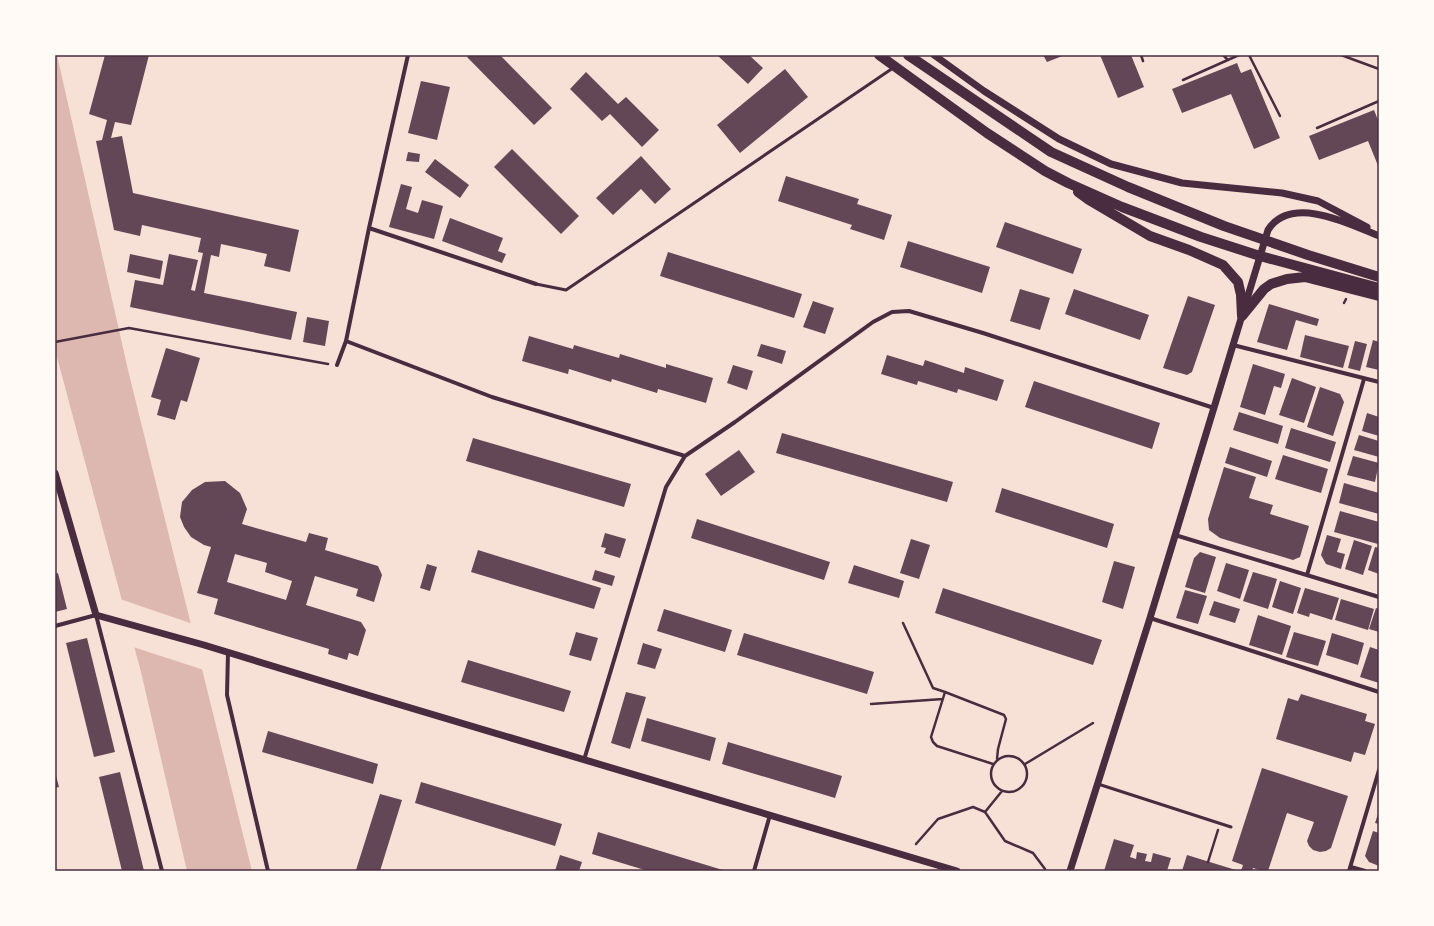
<svg xmlns="http://www.w3.org/2000/svg" width="1434" height="926" viewBox="0 0 1434 926" font-family="Signika,sans-serif">
	<style>
		.water { fill: #dcb8b0 }
		.pier { fill: #f7e1d7 }
		.building { fill: #644757; fill-rule: evenodd }
		.lines { fill: none; stroke-linecap: round; stroke-linejoin: round }
		.path { stroke: #4a2c40; stroke-width: 2.5 }
		.service { stroke: #4a2c40; stroke-width: 3 }
		.minor { stroke: #4a2c40; stroke-width: 4 }
		.tertiary { stroke: #4a2c40; stroke-width: 7 }
		.primary { stroke: #4a2c40; stroke-width: 10 }
		.neatline { fill: none; stroke: #4a2c40; stroke-width: 1.5 }
	</style>
	<rect width="100%" height="100%" fill="#f7e1d7"/>
	<path class="water" d="M 55,55 L 57,55 L 128,370 L 252,871 L 187,871 L 141,672 L 57,357 L 55,348 Z"/>
	<path class="pier" d="M 120,599 L 193,624 L 204,670 L 133,647 Z"/>
	<path class="building" d="M 105,55 L 149,55 L 131,125 L 115,122 L 111,138 L 122,136 L 133,193 L 299,230 L 290,272 L 264,266 L 267,254 L 221,244 L 219,257 L 211,255 L 204,293 L 297,312 L 291,340 L 130,307 L 135,280 L 163,285 L 169,254 L 198,260 L 191,290 L 195,291 L 203,253 L 198,252 L 201,238 L 142,225 L 140,236 L 114,230 L 96,141 L 102,140 L 107,120 L 89,114 Z
		M 469,55 L 500,55 L 552,108 L 534,125 L 467,57 Z
		M 717,55 L 749,55 L 763,68 L 748,84 Z
		M 1043,55 L 1065,55 L 1047,62 Z
		M 1100,55 L 1131,55 L 1144,87 L 1118,98 Z
		M 1237,63 L 1241,73 L 1251,69 L 1280,138 L 1254,149 L 1231,94 L 1182,113 L 1172,89 Z
		M 785,69 L 808,97 L 740,153 L 717,125 Z
		M 586,72 L 618,104 L 626,97 L 659,130 L 642,147 L 610,114 L 602,121 L 570,89 Z
		M 421,81 L 450,87 L 437,140 L 408,133 Z
		M 1374,110 L 1378,120 L 1379,120 L 1379,168 L 1368,141 L 1319,160 L 1309,136 Z
		M 512,149 L 579,216 L 561,234 L 494,167 Z
		M 408,152 L 420,154 L 419,162 L 406,161 Z
		M 641,156 L 671,189 L 655,204 L 641,189 L 613,215 L 596,198 Z
		M 435,159 L 469,185 L 460,198 L 425,172 Z
		M 786,176 L 859,199 L 857,204 L 892,215 L 884,240 L 850,229 L 852,225 L 778,201 Z
		M 401,184 L 412,187 L 406,209 L 418,213 L 422,200 L 443,206 L 434,239 L 389,227 Z
		M 450,218 L 503,238 L 498,251 L 506,254 L 502,263 L 442,241 Z
		M 1005,222 L 1082,249 L 1073,274 L 996,247 Z
		M 908,241 L 990,267 L 982,293 L 900,267 Z
		M 668,252 L 802,294 L 794,318 L 660,276 Z
		M 130,254 L 163,261 L 160,279 L 127,272 Z
		M 1020,289 L 1050,298 L 1040,330 L 1010,321 Z
		M 1074,289 L 1149,315 L 1140,340 L 1065,314 Z
		M 1188,296 L 1215,305 L 1192,372 L 1187,375 L 1163,368 Z
		M 813,301 L 834,308 L 825,334 L 803,327 Z
		M 1269,304 L 1319,319 L 1317,326 L 1296,320 L 1287,350 L 1257,342 Z
		M 307,317 L 329,321 L 325,346 L 303,342 Z
		M 1305,335 L 1349,346 L 1343,368 L 1300,357 Z
		M 529,336 L 573,349 L 574,345 L 619,358 L 620,354 L 666,368 L 666,364 L 713,378 L 706,403 L 658,389 L 657,393 L 612,379 L 611,382 L 569,369 L 568,374 L 522,361 Z
		M 1373,340 L 1379,342 L 1379,370 L 1366,367 Z
		M 1355,341 L 1367,344 L 1360,371 L 1348,368 Z
		M 761,344 L 786,351 L 782,364 L 757,356 Z
		M 166,348 L 200,358 L 187,402 L 181,400 L 175,420 L 157,415 L 161,400 L 151,397 Z
		M 887,355 L 923,366 L 925,360 L 964,373 L 965,367 L 1004,380 L 997,401 L 958,389 L 957,393 L 918,381 L 917,385 L 881,374 Z
		M 1253,364 L 1285,374 L 1281,388 L 1274,386 L 1265,415 L 1240,407 Z
		M 733,365 L 753,371 L 747,390 L 727,383 Z
		M 1292,378 L 1316,387 L 1304,423 L 1279,415 Z
		M 1034,381 L 1160,423 L 1152,449 L 1025,407 Z
		M 1320,387 L 1340,394 L 1344,402 L 1333,436 L 1307,427 Z
		M 1239,412 L 1283,426 L 1278,444 L 1233,430 Z
		M 1367,413 L 1379,417 L 1379,436 L 1362,431 Z
		M 1291,428 L 1336,442 L 1330,462 L 1285,448 Z
		M 782,433 L 953,482 L 947,502 L 776,453 Z
		M 1359,435 L 1379,441 L 1379,457 L 1354,450 Z
		M 473,438 L 631,484 L 624,507 L 466,461 Z
		M 1230,447 L 1272,461 L 1267,477 L 1225,463 Z
		M 739,450 L 755,472 L 721,496 L 705,474 Z
		M 1283,455 L 1328,469 L 1321,493 L 1275,479 Z
		M 1353,456 L 1379,463 L 1375,482 L 1347,475 Z
		M 1224,467 L 1256,477 L 1249,498 L 1273,505 L 1270,514 L 1309,526 L 1300,557 L 1293,560 L 1220,538 L 1209,530 L 1208,519 Z
		M 225,481 L 240,493 L 247,509 L 242,524 L 306,542 L 309,533 L 328,538 L 325,550 L 378,566 L 382,575 L 374,602 L 356,596 L 358,589 L 315,576 L 306,605 L 361,622 L 366,630 L 358,656 L 349,653 L 347,660 L 328,654 L 329,649 L 214,614 L 218,599 L 197,593 L 211,547 L 204,545 L 191,537 L 184,527 L 180,517 L 182,502 L 192,490 L 205,482 ZM 235,554 L 267,563 L 265,572 L 292,581 L 286,600 L 227,582 Z
		M 1344,483 L 1379,493 L 1379,514 L 1339,503 Z
		M 1002,488 L 1114,524 L 1107,548 L 995,512 Z
		M 1340,511 L 1379,522 L 1378,544 L 1334,532 Z
		M 697,519 L 830,562 L 824,580 L 691,538 Z
		M 605,533 L 626,539 L 620,558 L 604,553 L 606,548 L 601,547 Z
		M 1327,535 L 1341,539 L 1337,552 L 1345,554 L 1341,569 L 1326,564 L 1321,555 Z
		M 911,539 L 930,545 L 919,579 L 900,573 Z
		M 1354,540 L 1372,546 L 1363,575 L 1345,569 Z
		M 1375,547 L 1379,548 L 1379,574 L 1368,570 Z
		M 478,550 L 601,588 L 594,609 L 471,572 Z
		M 1200,552 L 1216,557 L 1205,593 L 1185,587 L 1194,558 Z
		M 1114,561 L 1135,567 L 1123,609 L 1102,602 Z
		M 1226,563 L 1249,570 L 1240,599 L 1217,591 Z
		M 427,564 L 437,567 L 430,591 L 420,588 Z
		M 854,565 L 904,581 L 899,598 L 848,583 Z
		M 595,570 L 615,576 L 612,586 L 592,580 Z
		M 1253,572 L 1277,579 L 1268,609 L 1243,601 Z
		M 58,573 L 67,609 L 55,612 L 55,574 Z
		M 1280,581 L 1301,588 L 1293,614 L 1272,607 Z
		M 943,588 L 1102,640 L 1093,665 L 935,613 Z
		M 1305,588 L 1339,598 L 1332,620 L 1310,613 L 1309,617 L 1297,613 Z
		M 1185,590 L 1207,596 L 1198,624 L 1176,618 Z
		M 1341,599 L 1374,609 L 1368,630 L 1335,620 Z
		M 1214,601 L 1240,609 L 1235,623 L 1209,615 Z
		M 1376,608 L 1379,609 L 1379,632 L 1369,629 Z
		M 664,609 L 732,630 L 725,652 L 657,631 Z
		M 1258,615 L 1291,626 L 1282,655 L 1249,645 Z
		M 576,632 L 598,638 L 591,661 L 569,655 Z
		M 1294,632 L 1326,641 L 1318,666 L 1286,657 Z
		M 744,633 L 874,672 L 867,694 L 737,655 Z
		M 1332,633 L 1364,643 L 1358,665 L 1326,655 Z
		M 87,638 L 115,752 L 94,757 L 66,643 Z
		M 643,643 L 662,649 L 655,669 L 637,664 Z
		M 1370,647 L 1379,650 L 1379,683 L 1360,677 Z
		M 468,660 L 571,691 L 564,712 L 461,682 Z
		M 626,692 L 646,697 L 630,749 L 611,743 Z
		M 1301,694 L 1367,714 L 1365,721 L 1375,724 L 1365,755 L 1354,752 L 1351,762 L 1276,739 L 1288,698 L 1298,701 Z
		M 647,718 L 716,738 L 710,761 L 641,741 Z
		M 268,731 L 378,764 L 373,784 L 262,752 Z
		M 728,742 L 842,776 L 835,798 L 722,764 Z
		M 1262,768 L 1348,796 L 1331,848 L 1326,851 L 1320,852 L 1313,850 L 1309,846 L 1307,841 L 1314,822 L 1287,813 L 1268,871 L 1262,871 L 1253,868 L 1252,871 L 1241,871 L 1243,865 L 1232,861 Z
		M 55,772 L 59,787 L 55,788 Z
		M 120,772 L 144,871 L 122,871 L 99,777 Z
		M 421,782 L 562,824 L 555,846 L 415,803 Z
		M 380,794 L 402,800 L 380,871 L 358,871 L 356,870 Z
		M 1379,811 L 1379,824 L 1375,823 Z
		M 1373,831 L 1379,833 L 1379,866 L 1369,862 L 1365,856 Z
		M 598,832 L 726,871 L 648,871 L 592,854 Z
		M 1114,839 L 1134,845 L 1130,857 L 1136,859 L 1137,852 L 1147,854 L 1145,861 L 1151,862 L 1153,853 L 1171,858 L 1167,871 L 1104,871 Z
		M 560,855 L 582,862 L 579,871 L 555,871 Z
		M 1187,855 L 1239,871 L 1182,871 Z"/>
	<g class="lines">
		<path class="path" d="M 1141,55 L 1143,61
			M 1223,55 L 1228,60
			M 1249,55 L 1280,116
			M 1341,55 L 1379,69
			M 1183,80 L 1239,55
			M 1317,128 L 1379,101
			M 1344,303 L 1346,299
			M 55,342 L 129,328 L 328,364
			M 903,623 L 933,688 L 945,692
			M 871,704 L 943,699
			M991 774a18 18 0 1 1 36 0a18 18 0 1 1-36 0Z
			M 993,764 L 937,746 L 933,742 L 931,737 L 945,692 L 1004,715 L 1006,719 L 998,749 L 997,759
			M 1025,764 L 1093,723
			M 985,812 L 1002,791
			M 916,844 L 938,819 L 973,807 L 985,812 L 1005,841 L 1033,853 L 1045,869
			M 1208,862 L 1218,830"/>
		<path class="service" d="M 536,284 L 566,290 L 893,68
			M 1098,784 L 1231,827"/>
		<path class="minor" d="M 408,55 L 369,228 L 346,341 L 492,397 L 685,456 L 735,422 L 873,322 L 892,312 L 909,311 L 983,333 L 1214,408
			M 369,228 L 536,284
			M 1233,345 L 1379,382
			M 337,365 L 346,341
			M 1175,535 L 1379,597
			M 1307,575 L 1364,379
			M 1150,618 L 1379,692
			M 55,626 L 96,615 L 162,871
			M 228,652 L 227,695 L 268,871
			M 584,760 L 666,487 L 685,456
			M 1351,867 L 1365,871
			M 754,871 L 770,815
			M 1349,871 L 1379,770"/>
		<path class="tertiary" d="M 934,55 L 984,91 L 1059,139 L 1111,164 L 1182,183 L 1282,193 L 1318,201 L 1367,227
			M 55,473 L 96,615 L 204,645 L 374,697 L 957,871
			M 1070,871 L 1150,618 L 1268,230 C 1291,194 1350,224 1379,236"/>
		<path class="primary" d="M 879,55 L 987,133 L 1045,171 L 1068,183 L 1122,207 L 1201,237 L 1260,256 L 1379,288
			M 908,55 L 1051,152 L 1128,187 L 1224,226 L 1308,255 L 1379,277
			M 1078,192 L 1089,200 L 1150,236 L 1189,250 L 1223,265 L 1238,282 L 1241,295 L 1242,316
			M 1242,316 L 1264,289 L 1271,284 L 1287,279 L 1305,277 L 1379,296"/>
	</g>
	<rect width="1434" height="926" fill="none" stroke="#fffaf5" stroke-width="112"/>
	<rect x="56" y="56" width="1322" height="814" class="neatline"/>
</svg>
